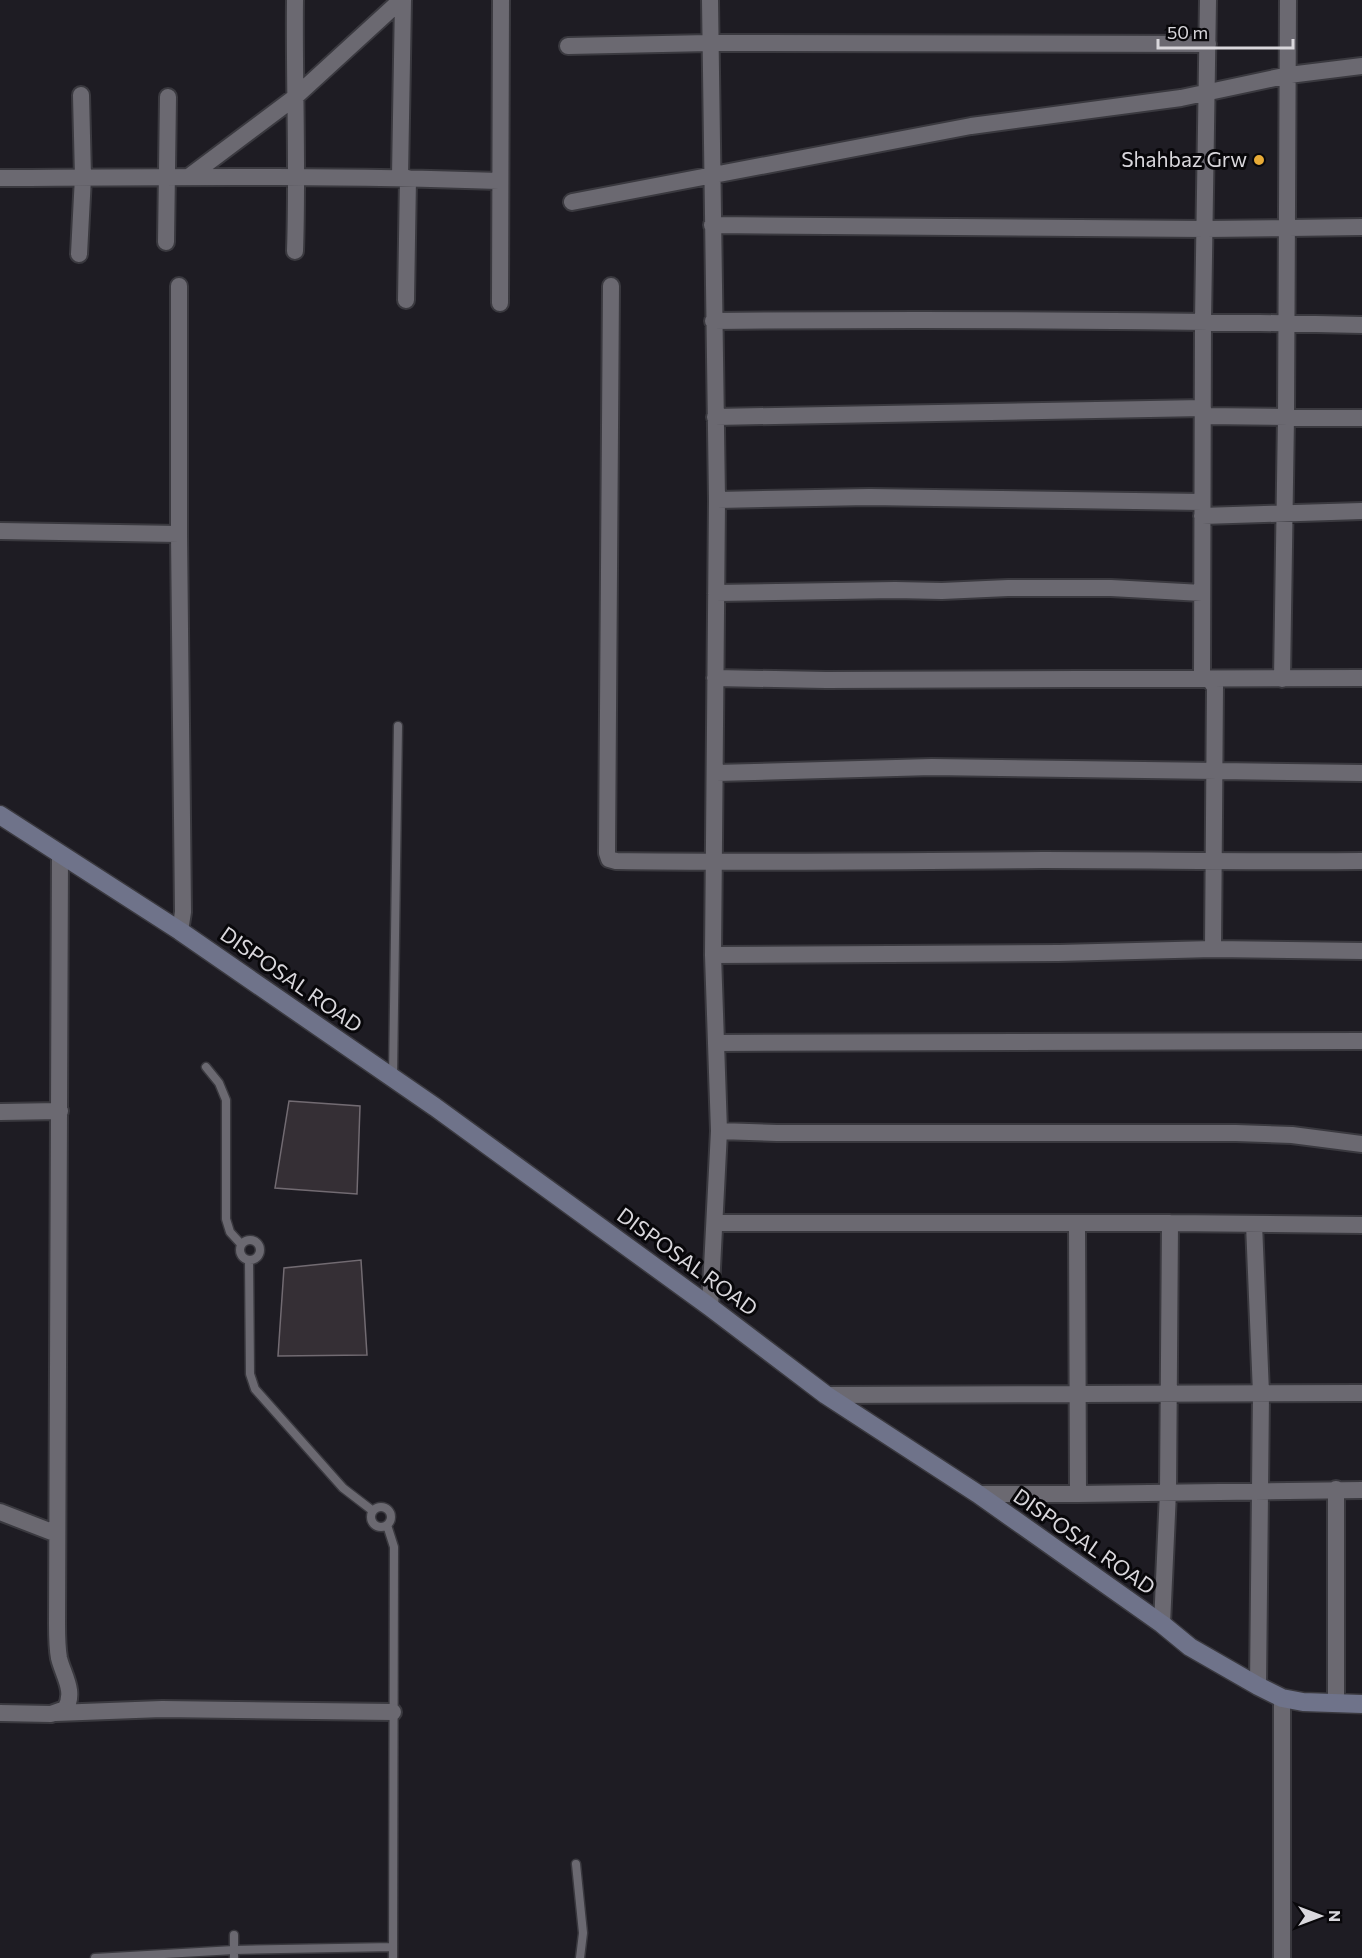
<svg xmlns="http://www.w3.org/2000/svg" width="1362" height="1958" viewBox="0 0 1362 1958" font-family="Commissioner,sans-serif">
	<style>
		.building { fill: #352f35; stroke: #726b72; stroke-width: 1.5 }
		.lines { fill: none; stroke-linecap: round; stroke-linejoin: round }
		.lane-casing { stroke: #3a393f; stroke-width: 11 }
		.street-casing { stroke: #3a393f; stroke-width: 20 }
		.secondary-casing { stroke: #3a393f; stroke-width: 21 }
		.lane { stroke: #6b6971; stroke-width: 8 }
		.street { stroke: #6b6971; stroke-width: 16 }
		.secondary { stroke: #6f738a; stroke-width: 18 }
		.poi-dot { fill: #e8ab37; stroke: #08070a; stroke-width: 2 }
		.labels { text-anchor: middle; stroke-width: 6; stroke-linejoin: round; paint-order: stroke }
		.poi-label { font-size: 21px; fill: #d9d7dc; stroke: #08070a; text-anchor: end }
		.street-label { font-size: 21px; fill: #d9d7dc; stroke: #08070a }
	</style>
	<rect width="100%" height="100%" fill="#1e1c23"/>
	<path class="building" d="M 289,1101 L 360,1106 L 357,1194 L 275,1188 Z
		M 361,1260 L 367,1355 L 278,1356 L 284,1268 Z"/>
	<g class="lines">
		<defs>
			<path id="lane" d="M 206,1067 L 219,1083 L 226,1100 L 226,1219 L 230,1232 L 241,1244
				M 393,1076 L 398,726
				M240 1250a10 10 0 1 1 20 0a10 10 0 1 1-20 0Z
				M 249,1260 L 250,1374 L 255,1389 L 343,1488 L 373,1511
				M371 1517a10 10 0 1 1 20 0a10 10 0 1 1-20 0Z
				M 387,1525 L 394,1547 L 393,1958
				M 576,1864 L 583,1933 L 580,1958
				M 95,1958 L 234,1950 L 393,1947
				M 234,1958 L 234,1935"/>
			<path id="street" d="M 295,0 C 294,84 298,167 295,251
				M 710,0 L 717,500 L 713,955 L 719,1131 L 710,1307
				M 1208,0 L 1203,321 L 1202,676 L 1210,680 L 1215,687 L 1213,949
				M 568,46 L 709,43 L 1208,44
				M 190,176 L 294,98 L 401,0
				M 400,177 L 403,0
				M 0,178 C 166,177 333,175 499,181
				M 572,202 L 971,126 L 1181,98 L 1289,75 L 1362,66
				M 712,225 L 1206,229 L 1362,227
				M 166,242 L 168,97
				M 79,254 L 83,177 L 81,95
				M 179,286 L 179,534 L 183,912 L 180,931
				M 611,286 L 607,853 L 609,859 L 616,861 C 758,863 901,861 1043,860 C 1150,860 1256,862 1362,861
				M 406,300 L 408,178
				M 500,303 L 501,0
				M 713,321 C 929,319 1146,320 1362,325
				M 1203,416 L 1362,418
				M 715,417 L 1203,408
				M 717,500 L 869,497 L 1202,502
				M 1202,516 L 1362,511
				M 0,531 L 179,534
				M 716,593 L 895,590 L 942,591 L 1008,588 L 1111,588 L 1202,593
				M 715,678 L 826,680 L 1362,678
				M 1282,679 L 1286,417 L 1288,0
				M 716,773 L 932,767 L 1362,773
				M 713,955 L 1059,953 L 1213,949 L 1362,951
				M 717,1043 L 1362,1041
				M 0,1112 L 60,1111
				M 719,1131 L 777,1133 L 1236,1133 L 1292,1135 L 1362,1144
				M 715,1223 L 1170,1223 L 1362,1225
				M 1077,1224 L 1078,1494
				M 1254,1224 L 1261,1393 L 1258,1686
				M 826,1395 L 1362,1393
				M 978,1494 L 1078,1494 L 1362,1490
				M 0,1512 L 57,1534
				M 1162,1624 L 1168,1492 L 1170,1223
				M 1336,1703 L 1336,1489
				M 0,1713 L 51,1714 L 65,1709 C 76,1692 63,1675 59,1658 C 57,1647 57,1636 57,1624 L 60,854
				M 56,1713 L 162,1709 L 393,1712
				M 1282,1958 L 1282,1698"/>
			<path id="secondary" d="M 0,815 L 180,931 L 435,1107 L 710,1307 L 826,1395 L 978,1494 L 1162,1624 L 1190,1647 L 1258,1686 L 1282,1698 L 1303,1702 L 1362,1704"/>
		</defs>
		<use href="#lane" class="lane-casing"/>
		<use href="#street" class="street-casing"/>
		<use href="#secondary" class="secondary-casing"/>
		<use href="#lane" class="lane"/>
		<use href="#street" class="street"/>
		<use href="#secondary" class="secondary"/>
	</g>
	<circle class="poi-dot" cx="1259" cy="160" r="6"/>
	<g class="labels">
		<g class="poi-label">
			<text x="1247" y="167">Shahbaz Grw</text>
		</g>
		<g class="street-label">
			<text transform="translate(291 980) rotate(35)" y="7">DISPOSAL ROAD</text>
			<text transform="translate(687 1262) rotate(36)" y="7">DISPOSAL ROAD</text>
			<text transform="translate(1084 1542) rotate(35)" y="7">DISPOSAL ROAD</text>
		</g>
	</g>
	<g transform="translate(1320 1916) rotate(90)" stroke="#08070a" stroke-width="4.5" paint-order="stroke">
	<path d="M0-4.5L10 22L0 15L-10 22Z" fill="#d9d7dc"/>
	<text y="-9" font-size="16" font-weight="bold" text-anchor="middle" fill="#d9d7dc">N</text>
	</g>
	<path d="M1158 39v9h135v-9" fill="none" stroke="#d9d7dc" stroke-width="3"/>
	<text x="1167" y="39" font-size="18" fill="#d9d7dc" stroke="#08070a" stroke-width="4.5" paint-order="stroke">50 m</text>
</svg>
